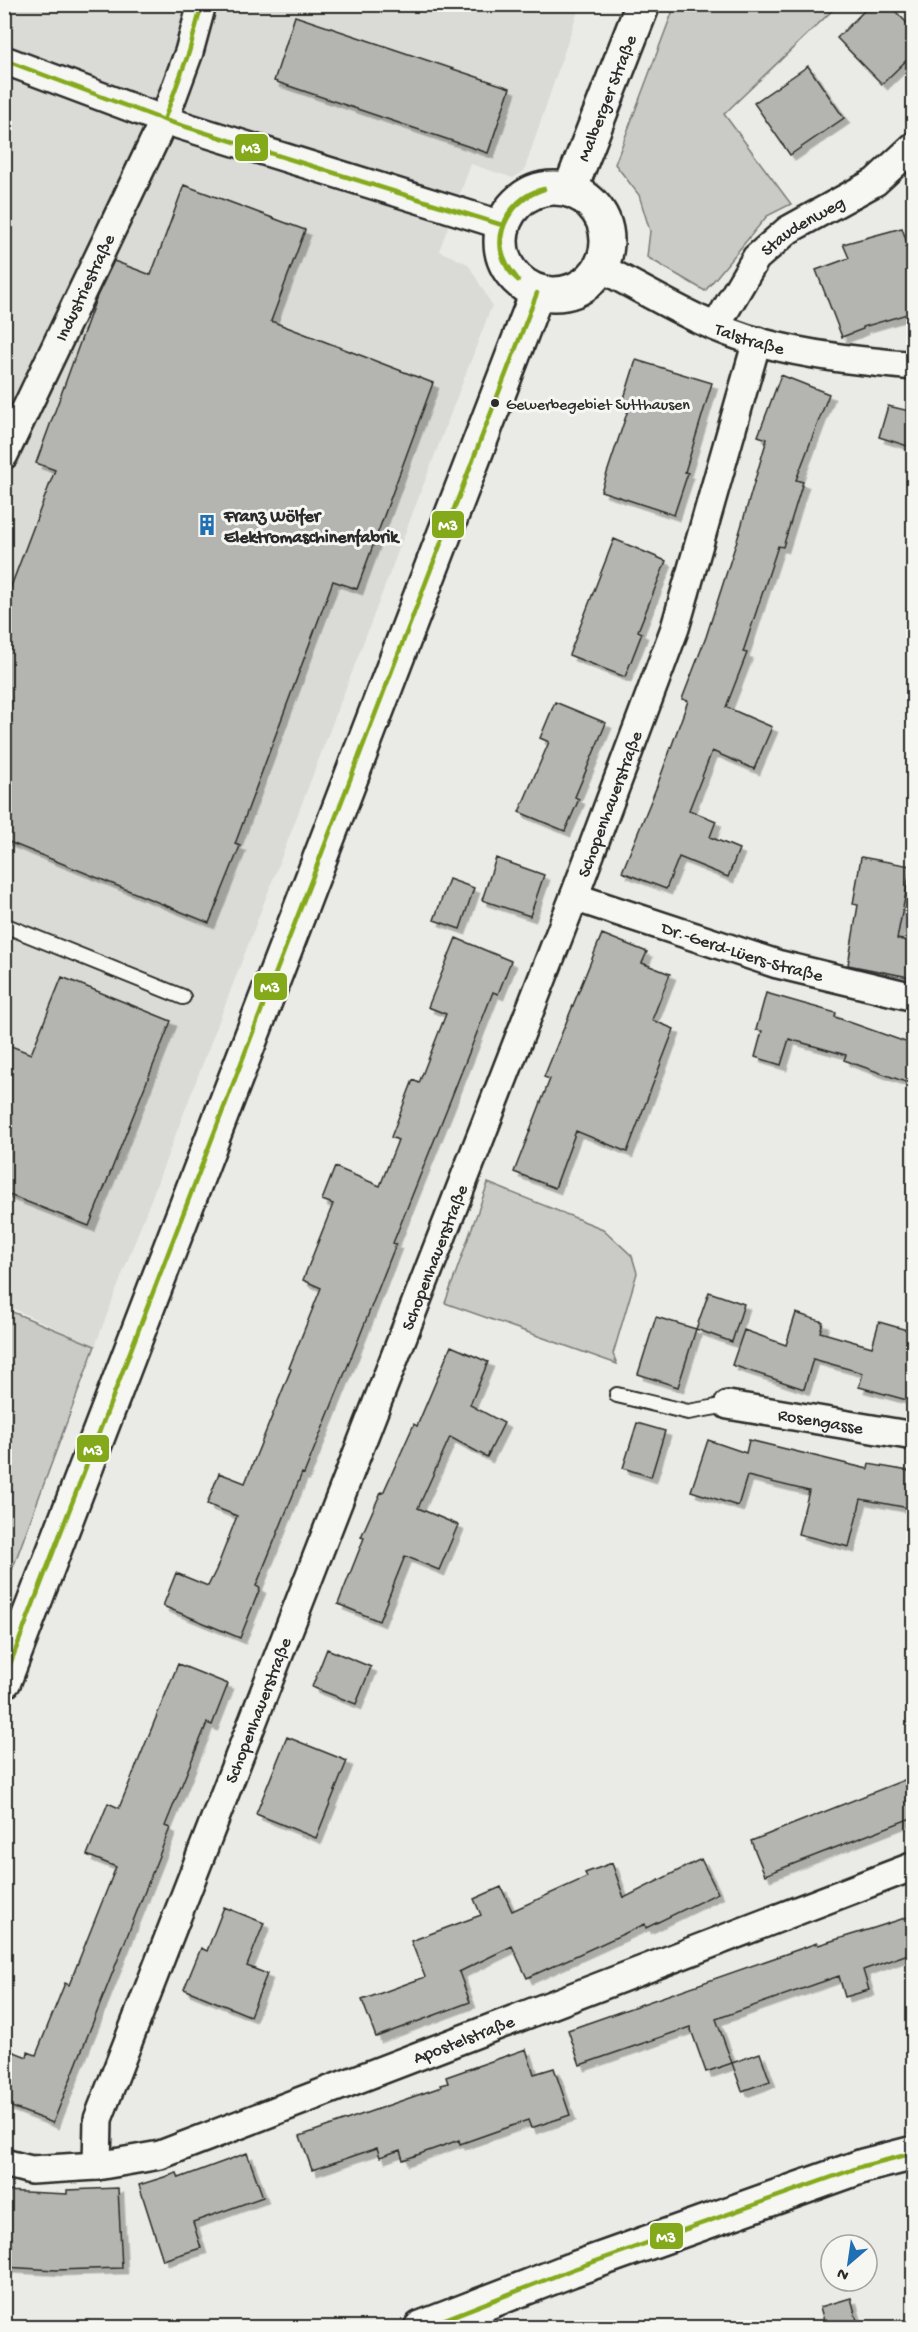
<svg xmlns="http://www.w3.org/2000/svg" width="918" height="2332" viewBox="0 0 918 2332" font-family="'Gochi Hand',sans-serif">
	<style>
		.built { fill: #dadad6 }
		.green { fill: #cacac7; stroke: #7a7a79; stroke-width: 1.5 }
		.building { fill: #b4b4b1; stroke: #2b2b2b; stroke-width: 1.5; filter: url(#shadow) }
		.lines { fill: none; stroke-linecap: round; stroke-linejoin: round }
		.lane-casing { stroke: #2b2b2b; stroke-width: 18 }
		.street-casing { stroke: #2b2b2b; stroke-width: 32 }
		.secondary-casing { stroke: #2b2b2b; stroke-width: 38 }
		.lane { stroke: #f6f6f2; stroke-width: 14 }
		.street { stroke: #f6f6f2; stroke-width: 27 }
		.secondary { stroke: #f6f6f2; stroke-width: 33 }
		.bus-1-casing { stroke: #f6f6f2; stroke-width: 9 }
		.bus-1 { stroke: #84aa1c; stroke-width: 4.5 }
		.bus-dot { fill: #2b2b2b; stroke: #f6f6f2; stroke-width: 2 }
		.labels { text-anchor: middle; stroke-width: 6; stroke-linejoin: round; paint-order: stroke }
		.bus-label { font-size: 16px; fill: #2b2b2b; stroke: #f6f6f2; text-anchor: start }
		.street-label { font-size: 18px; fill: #2b2b2b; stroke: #f6f6f2 }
		.poi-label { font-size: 18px; font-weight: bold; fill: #2b2b2b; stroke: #f6f6f2; text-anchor: start }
		.line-badge { stroke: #f6f6f2; stroke-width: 2 }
		.badge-label { font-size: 16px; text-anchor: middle; font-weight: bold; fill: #fff }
	</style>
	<defs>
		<filter id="shadow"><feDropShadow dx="5.5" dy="5.5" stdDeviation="0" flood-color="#0004"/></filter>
	</defs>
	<rect width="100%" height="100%" fill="#eaeae6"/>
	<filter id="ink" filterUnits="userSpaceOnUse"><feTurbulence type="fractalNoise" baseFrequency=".0167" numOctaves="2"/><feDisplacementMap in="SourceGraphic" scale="12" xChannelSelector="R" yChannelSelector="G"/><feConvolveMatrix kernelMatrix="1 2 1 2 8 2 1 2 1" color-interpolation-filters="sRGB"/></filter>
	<g filter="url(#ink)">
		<path class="built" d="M 5,5 L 580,5 L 524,171 L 513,178 L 471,164 L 439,251 L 468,264 L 492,305 L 95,1346 L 5,1305 Z"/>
		<path class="green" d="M 675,5 L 838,5 L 724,114 L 791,204 L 767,216 L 705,291 L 647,257 L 650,231 L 639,195 L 615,164 Z
			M 488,1183 L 603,1229 L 632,1256 L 637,1273 L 613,1354 L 617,1364 L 445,1303 Z
			M 5,1309 L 95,1346 L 5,1589 Z"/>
		<path class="building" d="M 871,4 L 888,4 L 914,30 L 914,53 L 882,84 L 837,38 Z
			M 295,16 L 510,88 L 488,153 L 274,81 Z
			M 808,66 L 844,118 L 790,155 L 754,103 Z
			M 184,185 L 305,230 L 271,321 L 433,383 L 357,589 L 333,581 L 235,844 L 240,846 L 209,923 L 4,840 L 4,605 L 55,470 L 36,463 L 97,296 L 114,261 L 151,275 Z
			M 902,228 L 914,263 L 914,312 L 863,327 L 863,329 L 842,337 L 816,270 L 849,258 L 843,244 Z
			M 636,360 L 712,383 L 685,472 L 688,473 L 674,515 L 601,491 L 628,410 L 621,408 Z
			M 781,375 L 829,394 L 796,480 L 803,482 L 783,547 L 778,546 L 743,652 L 747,653 L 726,707 L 772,727 L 754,769 L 712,751 L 689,810 L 716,821 L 710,837 L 739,849 L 728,877 L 679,857 L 666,889 L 622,872 L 657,786 L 688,701 L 682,699 L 706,637 L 739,534 L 767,439 L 758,436 Z
			M 888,406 L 914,412 L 914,448 L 879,437 Z
			M 614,539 L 666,561 L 638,631 L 642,633 L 625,677 L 569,655 Z
			M 555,702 L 606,723 L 575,797 L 579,799 L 565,831 L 519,812 L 549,742 L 540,738 Z
			M 861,857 L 911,866 L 897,939 L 914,942 L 914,978 L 848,965 L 858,905 L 853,904 Z
			M 496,858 L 544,875 L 530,916 L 482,900 Z
			M 449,879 L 474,888 L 460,929 L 434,920 Z
			M 602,934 L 647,952 L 642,963 L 670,974 L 652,1020 L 674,1029 L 627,1152 L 576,1131 L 555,1188 L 514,1172 L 550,1079 L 544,1077 Z
			M 456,938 L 511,961 L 498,994 L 493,992 L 452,1096 L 393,1243 L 396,1244 L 357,1343 L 304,1474 L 302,1473 L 256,1586 L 260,1588 L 240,1638 L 163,1606 L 176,1573 L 208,1586 L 216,1570 L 237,1516 L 207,1504 L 219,1473 L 245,1483 L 291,1369 L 289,1368 L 321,1288 L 303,1280 L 333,1204 L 322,1200 L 335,1167 L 380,1186 L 398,1140 L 391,1137 L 413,1080 L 419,1083 L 446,1014 L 428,1007 Z
			M 62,977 L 171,1021 L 89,1226 L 4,1193 L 4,1043 L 31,1054 Z
			M 766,993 L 836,1013 L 835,1017 L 914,1045 L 914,1085 L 844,1060 L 846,1055 L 789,1039 L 781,1065 L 755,1057 L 762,1031 L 756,1030 Z
			M 709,1292 L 744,1304 L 732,1342 L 696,1329 Z
			M 796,1313 L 823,1322 L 820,1332 L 872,1347 L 879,1322 L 914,1332 L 908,1361 L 914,1362 L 914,1402 L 859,1387 L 863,1373 L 813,1359 L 804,1389 L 732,1365 L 744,1330 L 786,1345 Z
			M 656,1317 L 696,1329 L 678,1387 L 638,1374 Z
			M 451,1346 L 488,1362 L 470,1405 L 504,1423 L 487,1457 L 450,1437 L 418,1508 L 458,1525 L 439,1570 L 405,1556 L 379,1621 L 338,1604 L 364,1538 L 361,1537 L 381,1492 L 383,1493 L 414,1424 L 417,1426 Z
			M 637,1423 L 665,1431 L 651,1477 L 623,1468 Z
			M 708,1440 L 746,1453 L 749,1440 L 868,1469 L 869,1464 L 914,1472 L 914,1509 L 861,1499 L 849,1547 L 798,1534 L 809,1491 L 747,1476 L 738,1506 L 691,1491 Z
			M 327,1649 L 371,1667 L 356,1704 L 312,1687 Z
			M 178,1664 L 228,1684 L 212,1725 L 207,1723 L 165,1826 L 170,1828 L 53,2123 L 4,2104 L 4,2048 L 27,2057 L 28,2052 L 36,2055 L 65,1983 L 69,1985 L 116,1867 L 87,1855 L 108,1803 L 119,1808 Z
			M 287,1737 L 347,1761 L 316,1838 L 256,1814 Z
			M 914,1776 L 914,1817 L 765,1875 L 751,1841 Z
			M 701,1859 L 718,1893 L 646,1928 L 645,1924 L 527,1978 L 512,1946 L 459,1972 L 470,2002 L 376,2037 L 362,2000 L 425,1977 L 411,1941 L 481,1915 L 474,1899 L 501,1887 L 512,1911 L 587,1877 L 585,1873 L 612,1863 L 624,1898 Z
			M 224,1907 L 264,1923 L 247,1966 L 267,1974 L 250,2016 L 184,1989 L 201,1948 L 207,1951 Z
			M 914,1915 L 914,1952 L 863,1970 L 869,1990 L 845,1997 L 839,1976 L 716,2019 L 732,2063 L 706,2072 L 690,2027 L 580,2065 L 568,2030 L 817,1943 L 818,1945 L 874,1928 Z
			M 526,2049 L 534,2074 L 554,2068 L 570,2115 L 531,2128 L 528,2120 L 460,2144 L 459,2140 L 403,2160 L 400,2150 L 380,2157 L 377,2148 L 312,2170 L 300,2136 L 441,2087 L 440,2085 L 448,2083 L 446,2077 Z
			M 760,2053 L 770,2081 L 742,2091 L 732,2063 Z
			M 247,2153 L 263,2197 L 193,2222 L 201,2248 L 163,2260 L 139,2185 L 177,2173 L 179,2178 Z
			M 118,2188 L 122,2268 L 56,2270 L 4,2267 L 4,2191 L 67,2194 L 67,2190 Z
			M 851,2298 L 859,2328 L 826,2328 L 820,2307 Z"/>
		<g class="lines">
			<defs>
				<path id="lane" d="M 4,925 L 183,997
					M 617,1395 L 688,1412 L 728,1405"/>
				<g id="street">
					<path d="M 4,60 L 164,120 L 502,225"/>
					<path id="s1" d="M 601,268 C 652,294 703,327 759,342 C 810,356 861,361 914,366"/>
					<path id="s2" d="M 716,326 L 756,258 L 788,230 L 875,182 L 914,146"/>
					<path id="s3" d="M 4,455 L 164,120 L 189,52 L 202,4"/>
					<path id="s4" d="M 574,897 L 777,964 L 914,997"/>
					<path id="s5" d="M 728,1405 L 914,1436"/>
					<path id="s6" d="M 4,2163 L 31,2170 L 97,2166 L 160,2155 L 914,1866"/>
					<path id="s7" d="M 97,2166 L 98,2119 L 574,897 L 675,628 L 757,341"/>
				</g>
				<g id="secondary">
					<circle cx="554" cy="241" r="53"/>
					<path id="s8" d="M 570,190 L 643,4"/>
					<path d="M 4,1681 L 537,293"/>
					<path d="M 421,2328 L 571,2270 L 863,2166 L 914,2153"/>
				</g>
			</defs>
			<use href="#lane" class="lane-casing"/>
			<use href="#street" class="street-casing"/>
			<use href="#secondary" class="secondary-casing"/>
			<use href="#lane" class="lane"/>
			<use href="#street" class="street"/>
			<use href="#secondary" class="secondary"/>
			<defs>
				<path id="bus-1" d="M 4,60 L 164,120 L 502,225
					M 164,120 L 189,52 L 202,4
					M 518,280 C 484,252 503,197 544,189
					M 518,280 C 515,275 510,270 507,264 C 490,232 513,199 544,189
					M 4,1680 L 537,293
					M 422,2328 L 571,2270 L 863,2166 L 914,2153"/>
			</defs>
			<use href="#bus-1" class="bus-1-casing"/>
			<use href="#bus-1" class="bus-1"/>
		</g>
	</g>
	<defs>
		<symbol id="building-bare" viewBox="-9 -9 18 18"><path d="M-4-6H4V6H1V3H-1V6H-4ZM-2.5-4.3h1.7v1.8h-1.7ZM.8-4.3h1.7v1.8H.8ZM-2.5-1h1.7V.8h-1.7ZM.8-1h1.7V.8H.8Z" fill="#1f6fb2" stroke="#f6f6f2" stroke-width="2.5" paint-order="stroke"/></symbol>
	</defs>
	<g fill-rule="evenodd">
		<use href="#building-bare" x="192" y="510" width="30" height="30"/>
	</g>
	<circle class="bus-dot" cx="495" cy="403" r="5"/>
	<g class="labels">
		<g class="bus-label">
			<text x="506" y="409">Gewerbegebiet Sutthausen</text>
		</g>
		<g class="street-label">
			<text dy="6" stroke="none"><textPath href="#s8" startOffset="99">Malberger Straße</textPath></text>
			<text dy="6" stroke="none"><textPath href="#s2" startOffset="136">Staudenweg</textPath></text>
			<text dy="6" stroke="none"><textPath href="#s3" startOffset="186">Industriestraße</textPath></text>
			<text dy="6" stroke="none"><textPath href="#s1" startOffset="165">Talstraße</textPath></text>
			<text dy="6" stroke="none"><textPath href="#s7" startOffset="1458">Schopenhauerstraße</textPath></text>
			<text dy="6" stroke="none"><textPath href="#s4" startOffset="177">Dr.-Gerd-Lüers-Straße</textPath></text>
			<text dy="6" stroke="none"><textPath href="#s7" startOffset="972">Schopenhauerstraße</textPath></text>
			<text dy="6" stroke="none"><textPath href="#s5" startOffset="94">Rosengasse</textPath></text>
			<text dy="6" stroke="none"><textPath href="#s7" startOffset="486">Schopenhauerstraße</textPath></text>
			<text dy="6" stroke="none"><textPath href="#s6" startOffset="483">Apostelstraße</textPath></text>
		</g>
		<g class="poi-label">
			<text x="224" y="521">Franz Wölfer<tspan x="224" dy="21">Elektromaschinenfabrik</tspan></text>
		</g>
	</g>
	<g class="line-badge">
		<rect x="234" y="133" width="35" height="29" rx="6" fill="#84aa1c"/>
		<rect x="431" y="510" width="34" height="29" rx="6" fill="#84aa1c"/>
		<rect x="253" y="972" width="35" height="29" rx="6" fill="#84aa1c"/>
		<rect x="76" y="1434" width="34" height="29" rx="6" fill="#84aa1c"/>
		<rect x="649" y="2222" width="35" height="28" rx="6" fill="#84aa1c"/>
	</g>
	<g class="badge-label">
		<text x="251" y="153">M3</text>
		<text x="448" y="530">M3</text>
		<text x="270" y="992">M3</text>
		<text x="93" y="1455">M3</text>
		<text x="666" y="2242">M3</text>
	</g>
	<rect width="918" height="2332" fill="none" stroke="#f6f6f2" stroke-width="24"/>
	<rect x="12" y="12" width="894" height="2308" fill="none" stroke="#2b2b2b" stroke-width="2" filter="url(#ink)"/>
	<g transform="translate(849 2263) rotate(209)"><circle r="28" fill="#f6f6f2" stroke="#a5a5a2" stroke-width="1.5"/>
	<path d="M0-4.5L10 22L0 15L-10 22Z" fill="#1f6fb2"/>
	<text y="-9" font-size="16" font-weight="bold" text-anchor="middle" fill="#2b2b2b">N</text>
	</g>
</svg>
